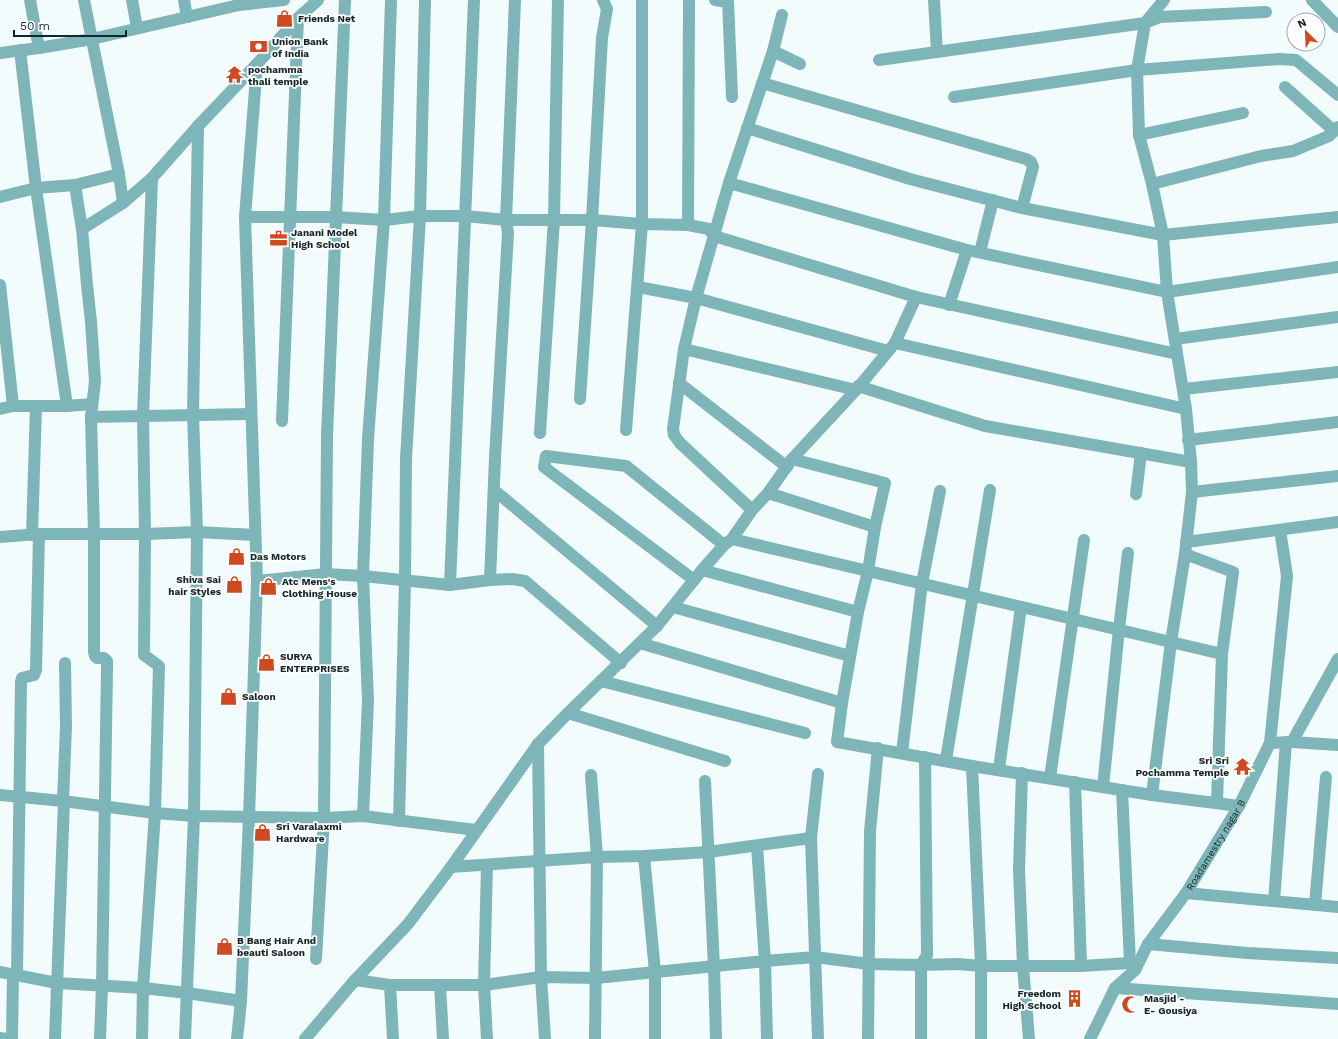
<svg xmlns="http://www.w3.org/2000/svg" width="1338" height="1039" viewBox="0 0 1338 1039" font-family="'Work Sans',sans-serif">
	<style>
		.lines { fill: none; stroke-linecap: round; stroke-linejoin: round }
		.street { stroke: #7eb5b9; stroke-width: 12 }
		.labels { text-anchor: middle; stroke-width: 3.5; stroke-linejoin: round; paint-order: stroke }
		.poi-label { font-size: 10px; font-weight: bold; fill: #142627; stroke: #fff; text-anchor: start }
		.street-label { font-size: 10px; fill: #142627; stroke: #fff }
	</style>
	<rect width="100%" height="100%" fill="#f3fcfc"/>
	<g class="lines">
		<g class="street">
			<path d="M 30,0 L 39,48"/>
			<path d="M 84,0 L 119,174 L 123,203"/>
			<path d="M 132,0 L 137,28"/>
			<path d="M 184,0 L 187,17"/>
			<path d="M 715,0 L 728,2"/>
			<path d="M 728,0 L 732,97"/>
			<path d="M 934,0 L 937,52"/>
			<path d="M 1164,0 L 1145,23 L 1137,70 L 1139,135 L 1152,184 L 1163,235 L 1167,292 L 1186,409 L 1191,462 L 1192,492 L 1185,554 L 1233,572 L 1222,654 L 1217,803"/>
			<path d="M 1312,0 L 1338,27"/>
			<path d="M 20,50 L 36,188 L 67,406"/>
			<path d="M 773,51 L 800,64"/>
			<path d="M 0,53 L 39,48 L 92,39 L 239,5 L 284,0"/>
			<path d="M 879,60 L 1145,23 L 1160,17 L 1266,12"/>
			<path d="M 762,83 L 1026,159 L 1031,162 L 1033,167 L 1022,208"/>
			<path d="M 1285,87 L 1334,131"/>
			<path d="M 954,97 L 1137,70 L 1279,59 L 1296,60 L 1338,95"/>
			<path d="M 747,128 L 910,179 L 1022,208 L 1163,235 L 1338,217"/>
			<path d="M 1139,135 L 1243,113"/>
			<path d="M 729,183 L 967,250 L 1167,292 L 1338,267"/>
			<path d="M 1152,184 L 1261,156 L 1293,151 L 1329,136 L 1338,127"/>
			<path d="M 75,185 L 82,229 L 87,285 L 91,322 L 95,381 L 91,417 L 94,534 L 94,652 L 95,656 L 97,658 L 104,658 L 107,661 L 107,668 L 102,986 L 100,1039"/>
			<path d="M 0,197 L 36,188 L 75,185 L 119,174"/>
			<path d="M 245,217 L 335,217 L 384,220 L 420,216 L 465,216 L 506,220 L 592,220 L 642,224 L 688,225 L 709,229 L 714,236 L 916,297 L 1177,354"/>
			<path d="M 688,225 L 689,0"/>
			<path d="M 82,229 L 123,203 L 152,178 L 198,126 L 257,64 L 298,18 L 318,0"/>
			<path d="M 980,252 L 993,200"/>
			<path d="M 0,285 L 13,406"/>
			<path d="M 638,287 L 696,298 L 888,351"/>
			<path d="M 949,305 L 967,250"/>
			<path d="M 1175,339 L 1338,317"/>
			<path d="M 895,343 L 1186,409"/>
			<path d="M 684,349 L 856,390"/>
			<path d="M 679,383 L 787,467"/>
			<path d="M 858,386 L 985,426 L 1191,462"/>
			<path d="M 1184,389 L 1338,372"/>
			<path d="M 580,399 L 592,220 L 602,38 L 607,9 L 603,0"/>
			<path d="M 0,409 L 13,406 L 67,406 L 92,404"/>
			<path d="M 91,417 L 251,414"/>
			<path d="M 282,421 L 298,18"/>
			<path d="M 626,430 L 642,224 L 642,0"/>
			<path d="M 540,433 L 554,220 L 558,0"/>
			<path d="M 1188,440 L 1338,422"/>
			<path d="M 792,459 L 885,483 L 875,527 L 868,571 L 858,612 L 842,703 L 837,742 L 972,766 L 1152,795 L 1239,806"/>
			<path d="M 494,490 L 657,626"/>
			<path d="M 1192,492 L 1338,476"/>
			<path d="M 768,493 L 875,527"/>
			<path d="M 1136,494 L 1141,453"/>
			<path d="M 752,510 L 680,443 L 674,435 L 673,429 L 684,349 L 696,298 L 729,183 L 773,51 L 782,15"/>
			<path d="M 32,535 L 36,406"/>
			<path d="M 0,537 L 39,534 L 145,534 L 197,532 L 255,535"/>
			<path d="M 732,539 L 1222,654"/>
			<path d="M 1186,542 L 1338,522"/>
			<path d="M 702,570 L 858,612"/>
			<path d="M 490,580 L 495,458 L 508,233 L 506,220 L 515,0"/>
			<path d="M 694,580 L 544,467 L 546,456 L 626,466 L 724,545"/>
			<path d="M 257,581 L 326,574 L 363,576 L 450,585 L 490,580 L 512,579 L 525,581 L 621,663"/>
			<path d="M 450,585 L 474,0"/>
			<path d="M 673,607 L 850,656"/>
			<path d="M 640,643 L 842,703"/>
			<path d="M 601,681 L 805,733"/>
			<path d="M 568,713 L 725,761"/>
			<path d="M 1292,742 L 1338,745"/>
			<path d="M 1270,743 L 1287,576 L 1280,530"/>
			<path d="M 538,744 L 541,977 L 545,1039"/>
			<path d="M 902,753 L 922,583 L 940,491"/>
			<path d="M 946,760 L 990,490"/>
			<path d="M 972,766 L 981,966 L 981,1039"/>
			<path d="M 999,769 L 1021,607"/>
			<path d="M 1022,773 L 1019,870 L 1023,966 L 1029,1039"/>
			<path d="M 818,774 L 811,838 L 818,1039"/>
			<path d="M 591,775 L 597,857 L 595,1039"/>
			<path d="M 1050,778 L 1084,540"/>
			<path d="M 705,781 L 714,967 L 716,1039"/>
			<path d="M 1075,782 L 1081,966"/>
			<path d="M 1103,787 L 1119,629 L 1128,553"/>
			<path d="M 1122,790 L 1130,963"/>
			<path d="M 0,795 L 63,801 L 155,813 L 194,816 L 324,818 L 363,816 L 476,830"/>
			<path d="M 1152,795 L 1171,642 L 1185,554"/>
			<path d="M 63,801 L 66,727 L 65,663"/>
			<path d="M 363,816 L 368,701 L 363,576 L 368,439 L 384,220 L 391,0"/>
			<path d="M 399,821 L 405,580 L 406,459 L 420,216 L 425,0"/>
			<path d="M 757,846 L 765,961 L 767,1039"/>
			<path d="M 644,856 L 655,972 L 655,1039"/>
			<path d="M 487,865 L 484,985 L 487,1039"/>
			<path d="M 451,867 L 597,857 L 644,856 L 708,852 L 811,838"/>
			<path d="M 1186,893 L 1338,907"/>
			<path d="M 1274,901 L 1286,742"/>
			<path d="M 1315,905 L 1326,777"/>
			<path d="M 1148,944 L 1247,953 L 1338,958"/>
			<path d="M 316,959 L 324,818 L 327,436 L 345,0"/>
			<path d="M 0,972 L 57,983 L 143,988 L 187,993 L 241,1001"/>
			<path d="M 17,975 L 21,682 L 22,678 L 34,675 L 36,670 L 39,534"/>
			<path d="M 355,980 L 390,985 L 484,985 L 541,977 L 596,978 L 765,961 L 815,957 L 869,964 L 921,965 L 958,964 L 981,966 L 1081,966 L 1130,963 L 1135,970"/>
			<path d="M 390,985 L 393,1039"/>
			<path d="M 440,985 L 443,1039"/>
			<path d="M 1115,988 L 1338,1004"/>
			<path d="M 0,1038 L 7,1039"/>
			<path d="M 12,1039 L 13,974"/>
			<path d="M 55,1039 L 64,802"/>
			<path d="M 142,1039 L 143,988 L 155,813 L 159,666 L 144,655 L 145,534 L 143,416 L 152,178"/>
			<path d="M 185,1039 L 194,816 L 197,532 L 193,414 L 198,126"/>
			<path d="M 237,1039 L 241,1001 L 249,818 L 257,581 L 245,217 L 257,64"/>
			<path d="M 305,1039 L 355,980 L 408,924 L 451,867 L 538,744 L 568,713 L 657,626 L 702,570 L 724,545 L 732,539 L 752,510 L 768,493 L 792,459 L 856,390 L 895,343 L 916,297"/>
			<path d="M 868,1039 L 870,831 L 878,748"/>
			<path d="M 921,1039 L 921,965 L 927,955 L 925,757"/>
			<path id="s1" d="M 1090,1039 L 1115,988 L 1135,970 L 1148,944 L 1186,893 L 1239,806 L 1270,743 L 1292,742 L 1338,659"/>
		</g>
	</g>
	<defs>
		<symbol id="shop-bare" viewBox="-9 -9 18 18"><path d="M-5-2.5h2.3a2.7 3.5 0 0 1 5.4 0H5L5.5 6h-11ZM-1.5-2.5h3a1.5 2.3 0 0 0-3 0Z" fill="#d14921" stroke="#fff" stroke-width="2.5" paint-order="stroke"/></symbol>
		<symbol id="bank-bare" viewBox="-9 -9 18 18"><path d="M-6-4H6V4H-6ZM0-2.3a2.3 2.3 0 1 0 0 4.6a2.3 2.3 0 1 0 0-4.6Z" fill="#d14921" stroke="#fff" stroke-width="2.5" paint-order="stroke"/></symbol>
		<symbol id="temple-bare" viewBox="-9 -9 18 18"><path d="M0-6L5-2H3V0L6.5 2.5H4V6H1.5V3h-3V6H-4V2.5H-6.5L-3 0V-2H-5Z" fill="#d14921" stroke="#fff" stroke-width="2.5" paint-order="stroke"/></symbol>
		<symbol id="office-bare" viewBox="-9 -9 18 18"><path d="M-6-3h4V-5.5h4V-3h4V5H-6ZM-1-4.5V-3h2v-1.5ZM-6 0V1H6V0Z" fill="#d14921" stroke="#fff" stroke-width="2.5" paint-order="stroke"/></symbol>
		<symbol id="building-bare" viewBox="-9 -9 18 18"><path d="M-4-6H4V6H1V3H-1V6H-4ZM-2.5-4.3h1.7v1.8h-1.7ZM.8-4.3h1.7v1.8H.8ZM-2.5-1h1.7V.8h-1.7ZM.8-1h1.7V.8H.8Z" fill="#d14921" stroke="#fff" stroke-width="2.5" paint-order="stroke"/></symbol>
		<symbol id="mosque-bare" viewBox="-9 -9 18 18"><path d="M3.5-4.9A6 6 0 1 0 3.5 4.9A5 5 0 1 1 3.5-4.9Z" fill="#d14921" stroke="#fff" stroke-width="2.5" paint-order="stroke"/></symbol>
	</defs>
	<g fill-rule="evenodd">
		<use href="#shop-bare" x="272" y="6" width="25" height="25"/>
		<use href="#bank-bare" x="246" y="34" width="25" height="25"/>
		<use href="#temple-bare" x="222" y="62" width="25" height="25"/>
		<use href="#office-bare" x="266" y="226" width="25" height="25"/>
		<use href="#shop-bare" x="224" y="544" width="25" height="25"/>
		<use href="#shop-bare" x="222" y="572" width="25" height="25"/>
		<use href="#shop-bare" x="256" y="574" width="25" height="25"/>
		<use href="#shop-bare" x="254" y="650" width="25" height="25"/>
		<use href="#shop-bare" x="216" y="684" width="25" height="25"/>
		<use href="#temple-bare" x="1230" y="754" width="25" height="25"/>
		<use href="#shop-bare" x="250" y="820" width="25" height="25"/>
		<use href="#shop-bare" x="212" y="934" width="25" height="25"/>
		<use href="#building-bare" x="1062" y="986" width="25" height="25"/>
		<use href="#mosque-bare" x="1118" y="992" width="25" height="25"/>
	</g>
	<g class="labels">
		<g class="poi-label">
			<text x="298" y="22">Friends Net</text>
			<text x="272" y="45">Union Bank<tspan x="272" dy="12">of India</tspan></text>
			<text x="248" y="73">pochamma<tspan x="248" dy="12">thali temple</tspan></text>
			<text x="291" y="236">Janani Model<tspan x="291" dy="12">High School</tspan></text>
			<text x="250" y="560">Das Motors</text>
			<text x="221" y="583" text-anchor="end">Shiva Sai<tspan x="221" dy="12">hair Styles</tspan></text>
			<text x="282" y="585">Atc Mens's<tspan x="282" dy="12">Clothing House</tspan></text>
			<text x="280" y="660">SURYA<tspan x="280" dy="12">ENTERPRISES</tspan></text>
			<text x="242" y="700">Saloon</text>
			<text x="1229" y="764" text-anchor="end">Sri Sri<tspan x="1229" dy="12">Pochamma Temple</tspan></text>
			<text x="276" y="830">Sri Varalaxmi<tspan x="276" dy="12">Hardware</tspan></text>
			<text x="237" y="944">B Bang Hair And<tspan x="237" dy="12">beauti Saloon</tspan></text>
			<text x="1061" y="997" text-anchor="end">Freedom<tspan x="1061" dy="12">High School</tspan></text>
			<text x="1144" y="1002">Masjid -<tspan x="1144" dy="12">E- Gousiya</tspan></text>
		</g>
		<g class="street-label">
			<text dy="4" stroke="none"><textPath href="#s1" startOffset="233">Roadamestry nagar B</textPath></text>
		</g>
	</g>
	<g transform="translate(1306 32) rotate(336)"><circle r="19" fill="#ffffff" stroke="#a1a8a9"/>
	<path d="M0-3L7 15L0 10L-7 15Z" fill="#d14921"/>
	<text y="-6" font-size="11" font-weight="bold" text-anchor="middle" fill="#142627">N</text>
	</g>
	<path d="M14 30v6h112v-6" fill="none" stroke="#142627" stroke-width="2"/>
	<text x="20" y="30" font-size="12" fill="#142627" stroke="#ffffff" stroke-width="3" paint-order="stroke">50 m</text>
</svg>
